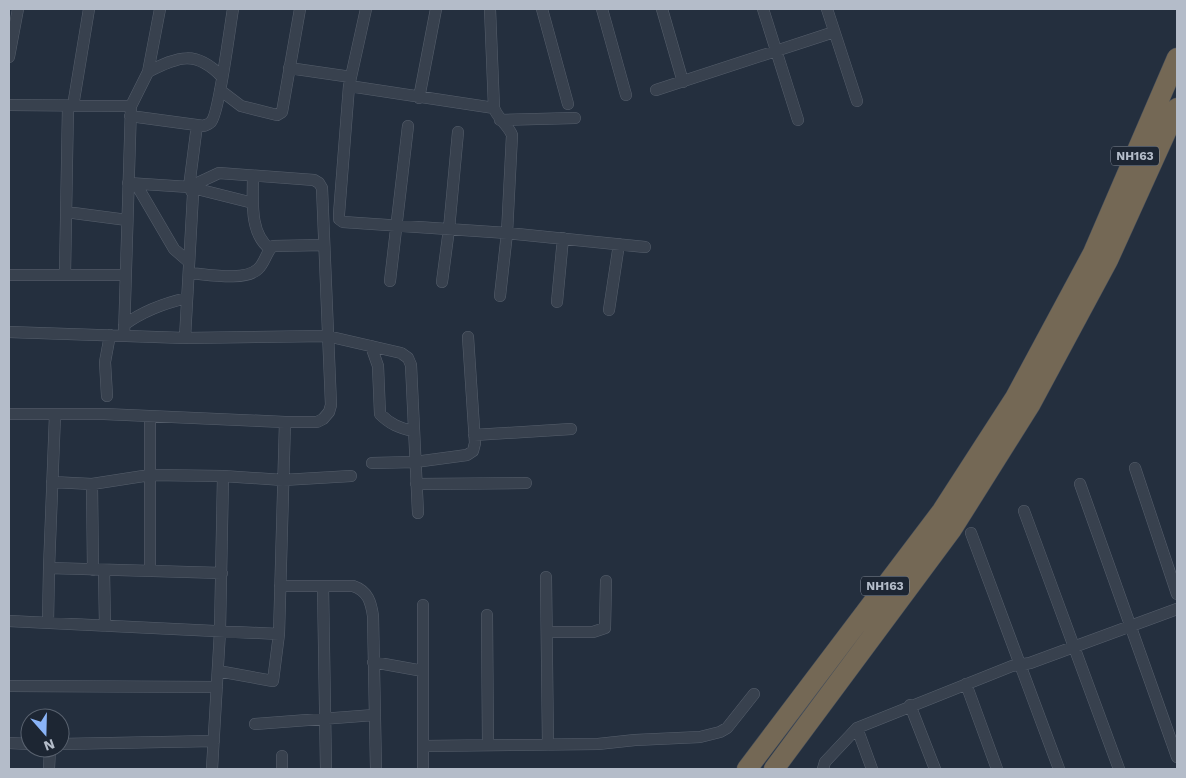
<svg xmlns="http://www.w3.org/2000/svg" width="1186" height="778" viewBox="0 0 1186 778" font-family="'Work Sans',sans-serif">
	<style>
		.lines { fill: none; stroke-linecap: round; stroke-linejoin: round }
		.street-casing { stroke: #565f6c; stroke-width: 12 }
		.highway-casing { stroke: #434c59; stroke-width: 21 }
		.street { stroke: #38414e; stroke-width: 11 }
		.highway { stroke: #746855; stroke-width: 20 }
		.labels { text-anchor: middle; stroke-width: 4.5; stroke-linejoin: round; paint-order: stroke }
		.shield { fill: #1d2633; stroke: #878f9c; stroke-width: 1 }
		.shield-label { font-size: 12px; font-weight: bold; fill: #b4bcc9 }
	</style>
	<rect width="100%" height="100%" fill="#242f3e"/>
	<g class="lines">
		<defs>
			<path id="street" d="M 366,9 L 349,86 L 339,214 L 339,219 L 343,222 L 507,233 L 645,247
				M 490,9 L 494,108 C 498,119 508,125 512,135 L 507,233 L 500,296
				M 542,9 L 568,104
				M 602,9 L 626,95
				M 662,9 L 683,82
				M 763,9 L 798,120
				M 827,9 L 857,101
				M 9,57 L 18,9
				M 289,68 L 351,77
				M 148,72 C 179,56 196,50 222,77
				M 349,86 L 494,108
				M 220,90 L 241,106 L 277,115 L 282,112 L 300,9
				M 656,90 L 834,32
				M 419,98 L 436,9
				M 9,105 L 131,106 L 148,72 L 160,9
				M 73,106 L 89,9
				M 130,116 L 204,126 C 206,125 209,124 211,122 C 219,114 230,26 233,9
				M 500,120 L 575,118
				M 253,176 C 253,200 249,233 270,249
				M 128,183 L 189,187 L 193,194 L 185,338
				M 136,184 L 174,249 L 189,262
				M 189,187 L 253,203
				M 189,187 L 197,125
				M 66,212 L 127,220
				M 189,273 C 206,274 245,282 258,269 C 265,263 266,252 273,246 L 324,245
				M 9,275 L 125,275
				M 65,275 L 68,106
				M 390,281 L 408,126
				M 442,282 L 449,229 L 458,132
				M 557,302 L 563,238
				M 609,310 L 619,244
				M 124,325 C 143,311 165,303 187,298
				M 9,332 L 185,338 L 327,336 L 401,353 L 408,358 L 411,365 L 418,513
				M 124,336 L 131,106
				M 371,346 L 378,366 L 380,414 C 390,424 399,428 413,431
				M 107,396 L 105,362 L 110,335
				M 9,414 L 104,414 L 285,422 L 317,422 L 323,419 L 329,412 L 331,405 L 322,188 L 319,183 L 314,180 L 219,173 L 189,187
				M 150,417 L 150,571
				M 474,435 L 571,429
				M 372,463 L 415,462 L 467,455 L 473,451 L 475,443 L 468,337
				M 1135,468 L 1177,594
				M 52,482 L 92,484 L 150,475 L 223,476 L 283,480 L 351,476
				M 92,484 L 93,570
				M 416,484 L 526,483
				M 1080,484 L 1177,757
				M 1024,511 L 1119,769
				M 971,533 L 1059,769
				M 49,568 L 222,573
				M 104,570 L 105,626
				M 546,577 L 548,745
				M 280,586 L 353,586 C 368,591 371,602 373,616 L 376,769
				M 323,586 L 326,769
				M 423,605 L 423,769
				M 487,615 L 488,745
				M 9,621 L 279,634
				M 48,623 L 49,568 L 55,415
				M 547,632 L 593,632 L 605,628 L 606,581
				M 373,662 L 423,671
				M 218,671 L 273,681 L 279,634 L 285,422
				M 966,684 L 997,769
				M 9,686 L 217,687
				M 910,705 L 935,769
				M 255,724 L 374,715
				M 857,728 L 872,769
				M 9,743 L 30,744
				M 60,744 L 214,741
				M 424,746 L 598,744 L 635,740 L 700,737 L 720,732 L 727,728 L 754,694
				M 282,756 L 282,769
				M 49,769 L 50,748
				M 212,769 L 220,631 L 223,476
				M 823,769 L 825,762 L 857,728 L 1012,666 L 1030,663 L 1177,609"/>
			<path id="highway" d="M 747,769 L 942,511 L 1015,398 L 1093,253 L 1177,58
				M 774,769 L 952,529 L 1030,405 L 1108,260 L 1177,108"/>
		</defs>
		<use href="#street" class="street-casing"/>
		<use href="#highway" class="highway-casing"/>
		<use href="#street" class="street"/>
		<use href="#highway" class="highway"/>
	</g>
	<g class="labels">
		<g class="shield">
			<rect x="1111" y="146.5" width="48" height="19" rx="4"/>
			<rect x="861" y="576.5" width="48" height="19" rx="4"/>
		</g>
		<g class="shield-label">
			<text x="1135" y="160">NH163</text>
			<text x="885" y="590">NH163</text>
		</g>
	</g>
	<rect width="1186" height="778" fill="none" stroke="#b4bcc9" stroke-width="20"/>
	<g transform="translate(45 733) rotate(160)"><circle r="24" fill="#1d2633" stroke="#59626f"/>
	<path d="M0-4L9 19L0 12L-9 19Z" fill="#8ab4f8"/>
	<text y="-8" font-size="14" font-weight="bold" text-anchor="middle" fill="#b4bcc9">N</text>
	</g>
</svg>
